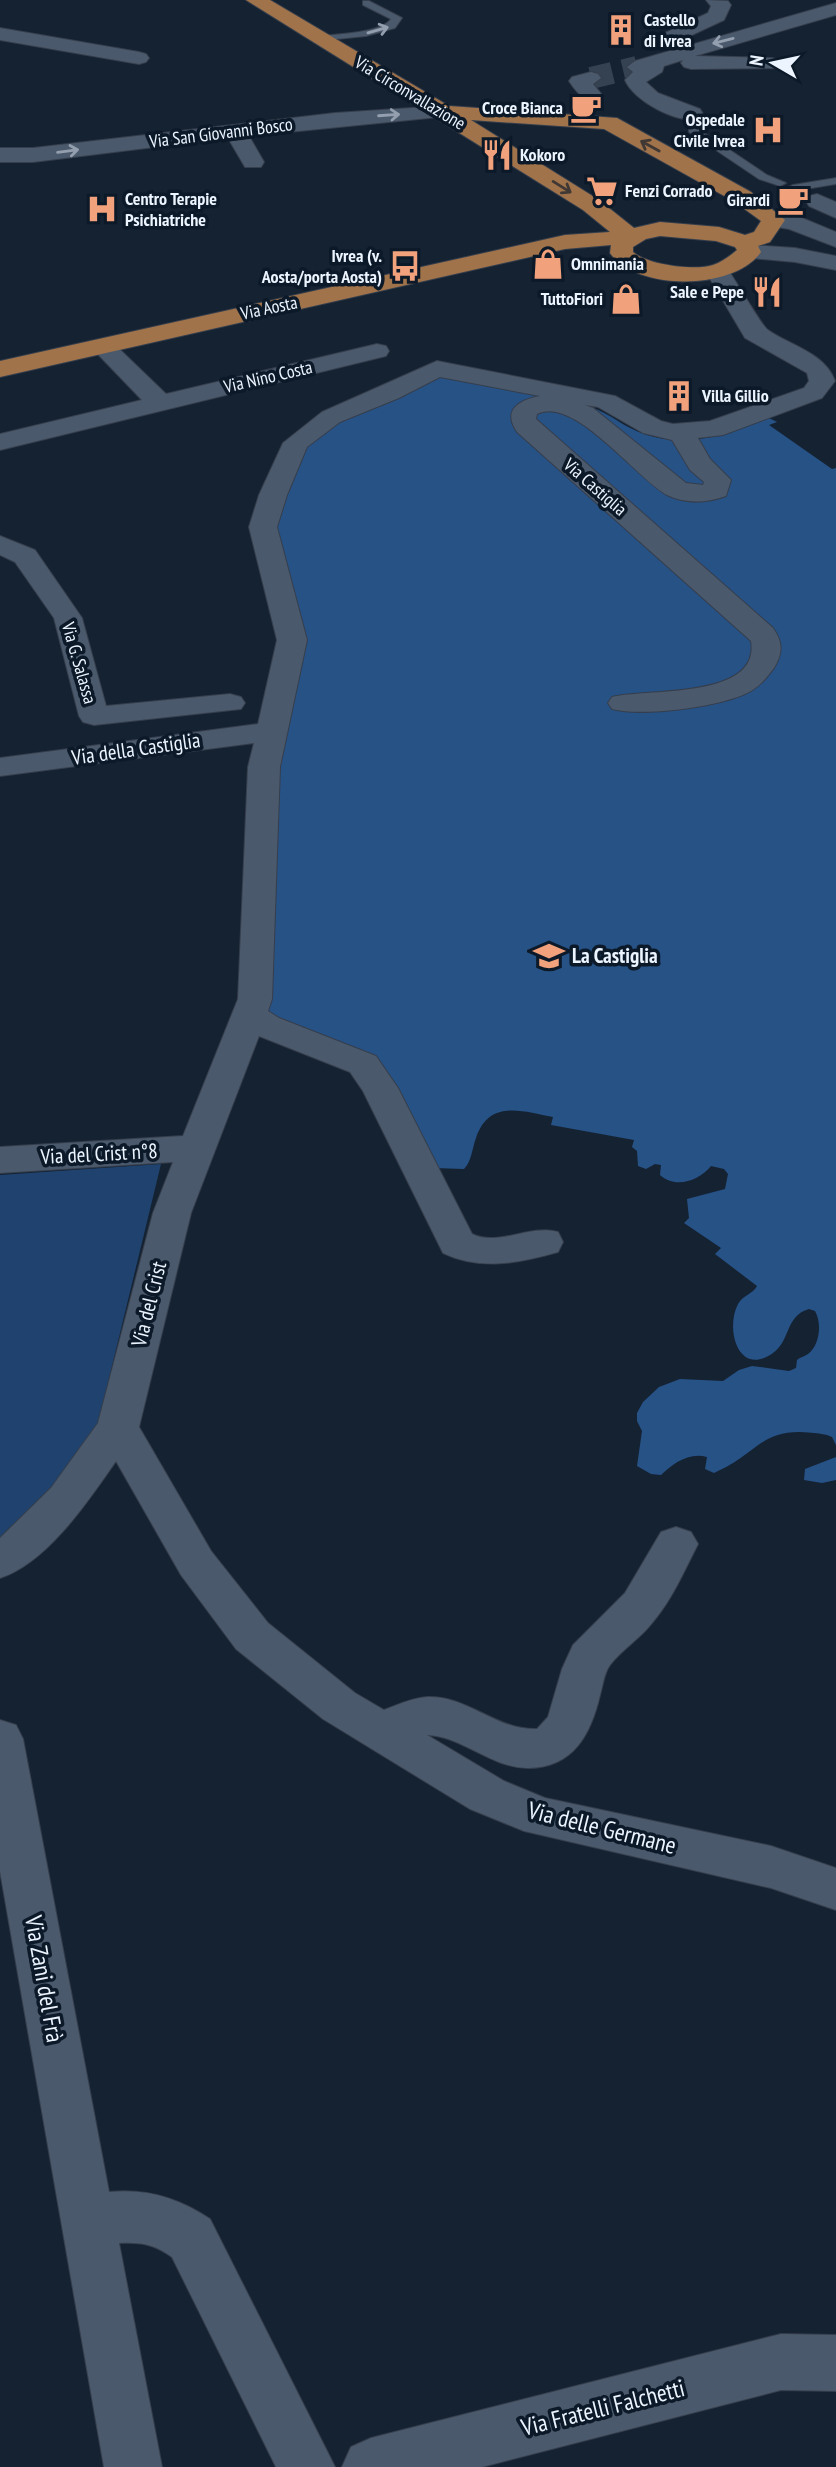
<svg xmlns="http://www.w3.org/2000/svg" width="836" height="2467" viewBox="0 0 836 2467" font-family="'PT Sans Narrow',sans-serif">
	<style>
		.green { fill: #1f436e }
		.forest { fill: #275286 }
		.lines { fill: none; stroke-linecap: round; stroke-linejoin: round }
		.street-tunnel { stroke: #354251; stroke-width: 22; stroke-dasharray: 22 11; stroke-linecap: butt }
		.lane-casing { stroke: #353e4c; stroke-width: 2 }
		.street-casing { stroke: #353e4c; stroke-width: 2 }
		.secondary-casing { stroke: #353e4c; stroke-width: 2 }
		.primary-casing { stroke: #353e4c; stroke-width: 2 }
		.lane { fill: #4b596c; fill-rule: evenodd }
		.street { fill: #4b596c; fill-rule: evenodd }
		.secondary { fill: #4b596c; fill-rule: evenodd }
		.primary { fill: #a0734a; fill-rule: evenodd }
		.oneway { stroke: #939fae }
		.oneway2 { stroke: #403834 }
		.labels { text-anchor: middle; stroke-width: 7; stroke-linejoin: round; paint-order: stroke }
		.far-poi-label { font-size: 18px; font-weight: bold; fill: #ebf4ff; stroke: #0c1928; text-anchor: start }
		.far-street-label { font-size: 18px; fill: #ebf4ff; stroke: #0c1928 }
		.street-label { font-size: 21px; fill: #ebf4ff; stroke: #0c1928 }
		.poi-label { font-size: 21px; font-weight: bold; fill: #ebf4ff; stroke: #0c1928; text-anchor: start }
		.near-street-label { font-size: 24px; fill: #ebf4ff; stroke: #0c1928 }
	</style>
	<rect width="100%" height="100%" fill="#152232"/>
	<path class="green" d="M 161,1164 L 97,1428 L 78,1464 L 0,1538 L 0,1175 Z"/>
	<path class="forest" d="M 443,374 C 492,385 544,392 591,407 C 609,413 625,428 644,434 C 688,449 728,434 769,418 L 777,422 L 769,425 L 832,469 L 836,468 L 836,1445 L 832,1437 L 827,1435 C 760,1423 764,1451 714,1473 L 705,1469 L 707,1457 C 688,1452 673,1464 661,1475 L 651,1474 L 637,1466 L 642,1431 L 637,1421 L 637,1413 L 643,1402 L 659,1387 L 680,1379 L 723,1381 L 739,1370 L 752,1366 L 789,1371 L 796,1368 L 797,1360 C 800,1357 804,1357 808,1354 C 820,1345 822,1323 815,1311 L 809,1309 C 785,1316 791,1340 773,1353 C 738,1378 725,1328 738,1304 C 743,1295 753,1294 757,1286 L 715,1254 L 721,1248 L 684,1223 L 689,1218 L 687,1199 L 725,1189 L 728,1174 L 724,1169 L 711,1166 C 699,1181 675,1189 660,1175 L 661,1165 L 655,1164 L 646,1169 L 638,1166 L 637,1151 L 632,1147 L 634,1140 L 551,1125 L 553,1117 C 522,1111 489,1099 476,1138 C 472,1148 472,1161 464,1169 L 434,1168 L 392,1082 L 268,1023 L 260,999 L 269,767 L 298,639 L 270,527 L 307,446 L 338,421 Z
		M 836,1457 L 836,1480 L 822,1483 L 804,1480 L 805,1469 Z"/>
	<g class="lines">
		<path class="street-tunnel" d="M 591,78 L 637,67"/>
		<defs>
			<path id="lane" d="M 363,1 L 369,1 L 402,18 L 395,28 L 366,36 L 317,41 L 316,39 L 321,36 C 338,34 381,33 391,19 L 363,5 Z
				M 689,128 L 697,128 L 767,175 L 786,183 L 780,186 L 759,179 L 689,132 Z
				M 836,178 L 836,184 L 793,191 L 787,188 L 793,185 Z"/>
			<path id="street" d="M 706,0 L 728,1 L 731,5 L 724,20 L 679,41 L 665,41 L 662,37 L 665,33 L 708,13 L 711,6 Z
				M 836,3 L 836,15 L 695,56 L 772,58 L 779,60 L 782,64 L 779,68 L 691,69 L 684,67 L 681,63 L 683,60 L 664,66 L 662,72 L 646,82 L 658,93 L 700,109 L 703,114 L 700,119 C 677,124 634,101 625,80 L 633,72 L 627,67 L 635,61 Z
				M 0,28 L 139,52 L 146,54 L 149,58 L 146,62 L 139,64 L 0,40 Z
				M 591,72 L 598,74 L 601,78 L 593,84 L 602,95 L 599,99 C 585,103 577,93 569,81 L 572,77 Z
				M 442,106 L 449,108 L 453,112 L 449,116 L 249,136 L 264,162 L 261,167 L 245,167 L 228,138 L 33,162 L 0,162 L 0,148 L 33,148 L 335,113 Z
				M 817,194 L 836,202 L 836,218 L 809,206 L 806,201 L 809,196 Z
				M 774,213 L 802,218 L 836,232 L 836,247 L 789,229 L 766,225 L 763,220 L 766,215 Z
				M 718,265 L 726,267 C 734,277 762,327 768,330 C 791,346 825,353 835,381 L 822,398 L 723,435 L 698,438 L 710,459 L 731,480 L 726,496 C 707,503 686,504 667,495 C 636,478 574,395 537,414 L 536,419 L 773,628 C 783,642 783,653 774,668 C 767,677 761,685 751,691 C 723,707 643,717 612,709 L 608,703 L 612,697 C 645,688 761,700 751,641 L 517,432 C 502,410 519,400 540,396 L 440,377 L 399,398 L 340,422 L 307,447 L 287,495 L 277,527 L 307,640 L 280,767 L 272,999 L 268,1011 L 279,1018 L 376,1056 L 398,1088 L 472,1234 C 499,1247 530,1224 558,1232 L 563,1242 L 558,1252 C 519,1263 481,1271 443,1253 L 363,1091 L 350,1072 L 259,1036 L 191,1213 L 139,1427 L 211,1551 L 268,1623 L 355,1693 L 384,1710 C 397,1705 412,1698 427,1697 C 467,1695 497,1731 537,1729 L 548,1717 L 562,1669 L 573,1645 L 625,1593 L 661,1532 L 676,1527 L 691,1532 L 698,1544 C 684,1571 672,1600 652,1623 C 640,1639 622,1649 610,1665 C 604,1673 603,1685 600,1695 C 591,1734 573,1768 528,1768 C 491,1768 462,1736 427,1735 L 504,1781 L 545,1798 L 771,1846 L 836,1868 L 836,1910 L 771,1888 L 524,1831 L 470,1809 L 323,1719 L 236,1649 L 181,1575 L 116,1461 C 89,1500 47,1563 0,1578 L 0,1538 L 51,1488 L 98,1423 L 153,1213 L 173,1162 L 0,1173 L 0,1147 L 183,1136 L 238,999 L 248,767 L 254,743 L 0,776 L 0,758 L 258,724 L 277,640 L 249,527 L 259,495 L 283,443 L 322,412 L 437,361 L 615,396 L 661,421 L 673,424 L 710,421 L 804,388 L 809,381 L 807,373 L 745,338 L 706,272 L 710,267 ZM 585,405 L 598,407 L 643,433 L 672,440 L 690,470 L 704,482 L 703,485 L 686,483 L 593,408 Z
				M 102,339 L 111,341 L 166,394 L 377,344 L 386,346 L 389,351 L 386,356 L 0,450 L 0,434 L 142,400 L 90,346 L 93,341 Z
				M 0,536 L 35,550 L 82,618 L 106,706 L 230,694 L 241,697 L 245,703 L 241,709 L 94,725 L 83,722 L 79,716 L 54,618 L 15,562 L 0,555 Z
				M 0,1720 L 16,1725 L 23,1739 L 109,2192 C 147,2188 179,2198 210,2219 L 335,2467 L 276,2467 L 172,2257 C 154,2244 141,2242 119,2243 L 162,2467 L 104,2467 L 0,1871 Z
				M 781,2334 L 836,2335 L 836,2391 L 781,2390 L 482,2467 L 342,2467 L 351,2447 L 371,2438 Z"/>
			<path id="secondary" d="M 749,245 L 795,248 L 836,256 L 836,270 L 795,262 L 741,257 L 737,252 L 741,247 Z"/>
			<path id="primary" d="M 246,0 L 270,0 L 449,106 L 617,118 L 751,192 L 785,220 L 770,242 L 758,246 L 761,252 C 734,291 636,291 610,253 L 611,245 L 565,249 L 0,377 L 0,361 L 565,235 L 610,232 L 583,210 ZM 471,120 L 604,129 L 735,202 L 761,221 L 754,232 L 745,235 L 719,227 L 660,222 L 634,228 L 599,200 ZM 660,236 L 716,241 L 735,247 L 737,250 C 730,256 722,262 713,265 C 696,271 647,265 633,252 L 633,247 L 646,239 Z"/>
		</defs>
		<use href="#lane" class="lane-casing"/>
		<use href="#street" class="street-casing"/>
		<use href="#secondary" class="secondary-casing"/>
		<use href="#primary" class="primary-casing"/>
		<use href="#lane" class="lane"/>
		<use href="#street" class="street"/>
		<use href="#secondary" class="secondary"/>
		<use href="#primary" class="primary"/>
	</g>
	<defs><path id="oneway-shaft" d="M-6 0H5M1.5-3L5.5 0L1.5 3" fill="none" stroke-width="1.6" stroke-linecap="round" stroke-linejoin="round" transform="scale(1.75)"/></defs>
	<g class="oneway">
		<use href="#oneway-shaft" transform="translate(378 30) rotate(-16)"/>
		<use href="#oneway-shaft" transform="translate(723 41) rotate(166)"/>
		<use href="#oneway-shaft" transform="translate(389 115) rotate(-4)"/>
		<use href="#oneway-shaft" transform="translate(68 151) rotate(-7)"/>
	</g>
	<g class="oneway2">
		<use href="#oneway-shaft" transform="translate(650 146) rotate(-151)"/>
		<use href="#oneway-shaft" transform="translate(562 187) rotate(32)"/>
	</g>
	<defs>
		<symbol id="building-bare" viewBox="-9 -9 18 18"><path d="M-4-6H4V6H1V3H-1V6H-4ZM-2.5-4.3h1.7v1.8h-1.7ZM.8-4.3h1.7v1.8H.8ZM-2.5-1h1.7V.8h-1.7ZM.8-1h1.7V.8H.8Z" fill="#f1a17b" stroke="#0c1928" stroke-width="2.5" paint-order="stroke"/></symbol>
		<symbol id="cafe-bare" viewBox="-9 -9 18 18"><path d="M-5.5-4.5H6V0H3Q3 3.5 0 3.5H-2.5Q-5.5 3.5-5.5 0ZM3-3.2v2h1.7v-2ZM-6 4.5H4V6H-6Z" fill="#f1a17b" stroke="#0c1928" stroke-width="2.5" paint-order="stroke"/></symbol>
		<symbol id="hospital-bare" viewBox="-9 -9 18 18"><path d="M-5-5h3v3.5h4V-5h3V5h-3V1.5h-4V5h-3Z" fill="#f1a17b" stroke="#0c1928" stroke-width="2.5" paint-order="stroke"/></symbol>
		<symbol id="restaurant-bare" viewBox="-9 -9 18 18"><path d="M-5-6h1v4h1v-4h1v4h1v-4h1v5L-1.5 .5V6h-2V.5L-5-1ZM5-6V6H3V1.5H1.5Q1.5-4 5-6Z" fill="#f1a17b" stroke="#0c1928" stroke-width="2.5" paint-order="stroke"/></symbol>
		<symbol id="supermarket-bare" viewBox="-9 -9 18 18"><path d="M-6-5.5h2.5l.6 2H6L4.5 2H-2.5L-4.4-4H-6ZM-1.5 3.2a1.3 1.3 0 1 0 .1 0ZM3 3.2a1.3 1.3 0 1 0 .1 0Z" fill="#f1a17b" stroke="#0c1928" stroke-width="2.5" paint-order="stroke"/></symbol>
		<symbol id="shop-bare" viewBox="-9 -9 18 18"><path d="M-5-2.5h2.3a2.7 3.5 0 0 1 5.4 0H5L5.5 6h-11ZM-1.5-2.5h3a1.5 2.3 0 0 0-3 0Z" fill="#f1a17b" stroke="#0c1928" stroke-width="2.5" paint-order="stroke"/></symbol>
		<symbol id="bus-bare" viewBox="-9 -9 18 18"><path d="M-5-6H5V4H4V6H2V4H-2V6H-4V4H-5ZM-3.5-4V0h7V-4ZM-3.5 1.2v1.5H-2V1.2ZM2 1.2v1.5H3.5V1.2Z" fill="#f1a17b" stroke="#0c1928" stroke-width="2.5" paint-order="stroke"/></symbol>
		<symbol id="school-bare" viewBox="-9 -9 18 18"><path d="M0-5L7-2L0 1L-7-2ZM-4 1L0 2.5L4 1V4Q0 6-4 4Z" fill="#f1a17b" stroke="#0c1928" stroke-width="2.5" paint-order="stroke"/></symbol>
	</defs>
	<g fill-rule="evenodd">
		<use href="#building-bare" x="599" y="8" width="44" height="44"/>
		<use href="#cafe-bare" x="564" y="86" width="44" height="44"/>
		<use href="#hospital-bare" x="746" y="108" width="44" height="44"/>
		<use href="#restaurant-bare" x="475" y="133" width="44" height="44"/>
		<use href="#supermarket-bare" x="580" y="169" width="44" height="44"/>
		<use href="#cafe-bare" x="771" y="178" width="44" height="44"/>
		<use href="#hospital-bare" x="80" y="187" width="44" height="44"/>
		<use href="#shop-bare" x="526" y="242" width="44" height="44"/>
		<use href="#bus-bare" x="383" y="244" width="44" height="44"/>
		<use href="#restaurant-bare" x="745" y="270" width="44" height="44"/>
		<use href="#shop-bare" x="604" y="277" width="44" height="44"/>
		<use href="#building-bare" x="657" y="374" width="44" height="44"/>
		<use href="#school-bare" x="527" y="934" width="44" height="44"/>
	</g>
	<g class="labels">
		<g class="far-poi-label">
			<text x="644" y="26">Castello<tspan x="644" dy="21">di Ivrea</tspan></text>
			<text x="563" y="114" text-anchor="end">Croce Bianca</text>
			<text x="745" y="126" text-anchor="end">Ospedale<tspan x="745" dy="21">Civile Ivrea</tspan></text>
			<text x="520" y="161">Kokoro</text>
			<text x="625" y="197">Fenzi Corrado</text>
			<text x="125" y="205">Centro Terapie<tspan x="125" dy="21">Psichiatriche</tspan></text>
			<text x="770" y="206" text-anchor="end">Girardi</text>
			<text x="382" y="262" text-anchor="end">Ivrea (v.<tspan x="382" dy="21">Aosta/porta Aosta)</tspan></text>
			<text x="571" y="270">Omnimania</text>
			<text x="744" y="298" text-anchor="end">Sale e Pepe</text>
			<text x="603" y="305" text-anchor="end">TuttoFiori</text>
			<text x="702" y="402">Villa Gillio</text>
		</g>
		<g class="far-street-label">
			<text transform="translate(410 93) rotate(31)" y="6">Via Circonvallazione</text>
			<text transform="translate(221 133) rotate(-7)" y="6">Via San Giovanni Bosco</text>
			<text transform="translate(269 308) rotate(-12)" y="6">Via Aosta</text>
			<text transform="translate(268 377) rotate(-13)" y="6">Via Nino Costa</text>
			<text transform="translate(595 487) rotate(41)" y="6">Via Castiglia</text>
			<text transform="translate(79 663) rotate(74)" y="6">Via G. Salassa</text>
		</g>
		<g class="street-label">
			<text transform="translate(136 749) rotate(-8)" y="7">Via della Castiglia</text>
			<text transform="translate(99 1154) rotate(-3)" y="7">Via del Crist n°8</text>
			<text transform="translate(149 1304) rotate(-76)" y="7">Via del Crist</text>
		</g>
		<g class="poi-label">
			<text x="572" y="963">La Castiglia</text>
		</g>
		<g class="near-street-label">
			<text transform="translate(602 1828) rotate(14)" y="8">Via delle Germane</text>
			<text transform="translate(44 1979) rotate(80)" y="8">Via Zani del Frà</text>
			<text transform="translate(603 2408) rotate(-14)" y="8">Via Fratelli Falchetti</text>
		</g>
	</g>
	<g transform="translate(773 63) rotate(279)" stroke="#0c1928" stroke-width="5" paint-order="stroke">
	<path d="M0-5L12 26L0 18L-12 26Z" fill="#ebf4ff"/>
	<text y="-10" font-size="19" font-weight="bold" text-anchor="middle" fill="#ebf4ff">N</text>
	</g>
</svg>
